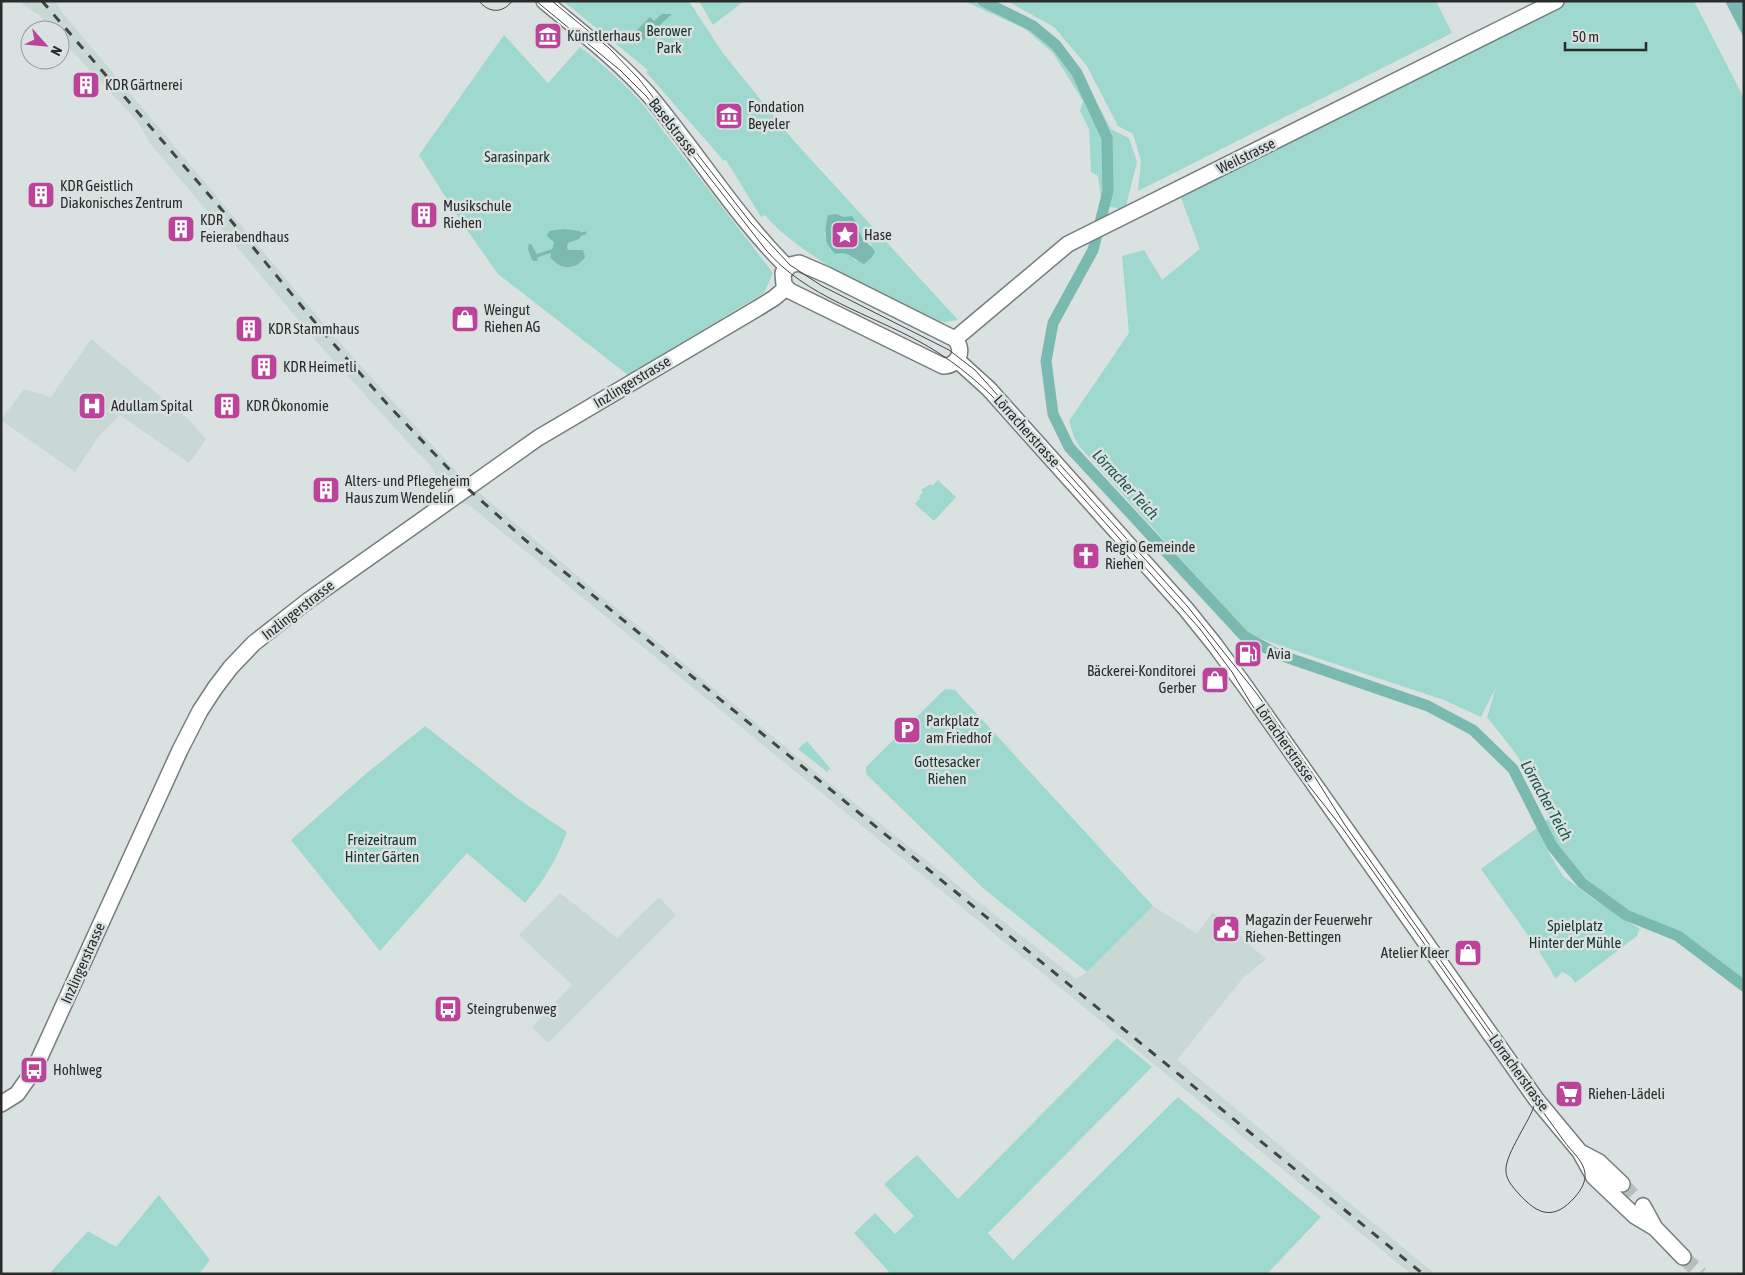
<svg xmlns="http://www.w3.org/2000/svg" width="1745" height="1275" viewBox="0 0 1745 1275" font-family="'Asap Condensed',sans-serif">
	<style>
		.built { fill: #c7d8d5 }
		.green { fill: #9fd8ce; fill-rule: evenodd }
		.water { fill: #7ab9af }
		.lines { fill: none; stroke-linecap: round; stroke-linejoin: round }
		.stream { stroke: #7ab9af; stroke-width: 3 }
		.canal { stroke: #7ab9af; stroke-width: 11 }
		.secondary-tunnel { stroke: #b7bebd; stroke-width: 15; stroke-dasharray: 15 8; stroke-linecap: butt }
		.secondary-casing { stroke: #767d7c; stroke-width: 18 }
		.secondary { stroke: #fff; stroke-width: 15 }
		.tram { stroke: #424544; stroke-width: 1 }
		.rail { stroke: #424544; stroke-width: 3; stroke-dasharray: 9 9; stroke-linecap: butt }
		.labels { text-anchor: middle; stroke-width: 5; stroke-linejoin: round; paint-order: stroke }
		.park-label { font-size: 15px; fill: #14342f; stroke: #dae2e1 }
		.poi-label { font-size: 15px; fill: #292c2b; stroke: #dae2e1; text-anchor: start }
		.street-label { font-size: 15px; fill: #292c2b; stroke: #dae2e1 }
		.water-label { font-size: 16px; font-style: italic; fill: #1e554d; stroke: #dae2e1 }
	</style>
	<rect width="100%" height="100%" fill="#dae2e1"/>
	<path class="built" d="M 18,1 L 56,1 L 61,11 L 334,336 L 462,478 L 605,599 L 838,790 L 1076,979 L 1087,972 L 1153,906 L 1197,934 L 1213,912 L 1266,959 L 1243,978 L 1177,1060 L 1435,1274 L 1411,1274 L 469,505 L 450,499 L 428,462 L 414,449 L 315,340 L 150,143 L 138,122 L 60,38 L 60,30 L 53,30 L 39,15 Z
		M 91,339 L 189,420 L 206,439 L 189,463 L 120,415 L 99,436 L 75,472 L 1,420 L 24,389 L 51,397 Z
		M 560,893 L 617,938 L 659,897 L 676,915 L 548,1043 L 532,1027 L 572,985 L 519,935 Z"/>
	<path class="green" d="M 563,1 L 689,1 L 722,52 L 794,141 L 958,320 L 945,322 L 939,321 C 891,301 844,278 802,248 C 788,237 775,228 765,215 L 761,217 L 726,160 L 724,161 L 646,72 L 648,70 ZM 836,214 L 858,224 L 860,234 L 872,245 L 856,261 L 850,254 L 830,250 L 824,234 Z
		M 699,1 L 744,1 L 713,25 Z
		M 964,1 L 991,1 L 1047,32 L 1061,47 L 1090,90 L 1111,129 L 1129,138 L 1137,162 L 1125,210 L 1102,205 L 1098,176 L 1091,172 L 1089,129 L 1080,111 L 1083,101 L 1053,53 L 1025,29 Z
		M 1007,1 L 1436,1 L 1452,33 L 1138,191 L 1141,161 L 1133,134 L 1118,126 L 1087,66 L 1054,27 Z
		M 1556,1 L 1694,1 L 1744,98 L 1744,980 L 1681,932 L 1621,907 L 1567,863 L 1543,823 L 1550,817 L 1517,755 L 1487,717 L 1496,687 L 1481,717 L 1444,700 L 1278,645 L 1250,634 L 1242,627 L 1080,447 L 1074,437 L 1069,421 L 1129,333 L 1122,256 L 1144,250 L 1162,280 L 1200,249 L 1178,190 Z
		M 504,35 L 548,83 L 580,47 C 602,63 622,82 641,102 L 773,273 L 764,293 L 628,375 L 498,274 L 460,220 L 419,155 ZM 581,236 L 579,239 L 568,243 L 567,247 L 568,250 L 550,257 L 554,242 L 552,239 Z
		M 938,480 L 956,497 L 934,521 L 915,504 L 920,498 L 919,496 L 923,492 L 921,490 L 930,484 L 932,486 Z
		M 945,689 L 955,690 L 1153,906 L 1087,972 L 983,888 L 866,774 L 866,767 Z
		M 425,726 L 517,798 L 567,832 C 557,859 543,882 525,903 L 467,853 L 380,951 L 291,840 L 368,772 Z
		M 807,741 L 830,768 L 827,772 L 798,749 Z
		M 1537,828 L 1549,853 L 1563,876 L 1592,898 L 1640,929 L 1637,936 L 1575,983 L 1570,976 L 1562,972 L 1556,979 L 1539,951 L 1481,869 Z
		M 1117,1038 L 1152,1067 L 988,1233 L 1013,1260 L 1178,1097 L 1321,1217 L 1267,1274 L 891,1274 L 854,1233 L 875,1213 L 895,1234 L 914,1216 L 884,1184 L 917,1155 L 958,1199 Z
		M 159,1195 L 210,1260 L 199,1274 L 49,1274 L 88,1231 L 116,1247 Z"/>
	<path class="water" d="M 1725,1 L 1744,1 L 1744,38 Z
		M 662,14 L 672,14 L 639,44 L 632,35 L 650,17 L 654,21 Z
		M 836,214 L 844,217 L 852,216 C 859,225 857,229 861,235 C 865,242 871,245 875,252 L 872,257 L 864,264 C 854,260 848,250 836,254 C 822,244 825,230 828,215 Z
		M 563,229 L 580,231 L 581,236 L 579,239 L 568,243 L 567,247 L 568,250 L 583,250 L 585,257 C 575,271 560,270 550,257 L 554,242 L 547,236 L 549,231 Z
		M 529,244 L 531,244 L 538,256 L 537,261 L 534,261 L 532,260 L 528,249 Z"/>
	<g class="lines">
		<path class="stream" d="M 581,234 L 585,233
			M 536,256 L 552,251"/>
		<path class="canal" d="M 983,1 L 1033,26 L 1056,45 L 1077,73 L 1107,138 L 1108,191 L 1093,250 L 1053,323 L 1046,361 L 1053,414 L 1069,447 L 1244,636 L 1277,654 L 1428,706 L 1473,730 L 1513,769 L 1552,846 L 1582,883 L 1626,915 L 1678,936 L 1744,986"/>
		<path class="secondary-tunnel" d="M 1622,1184 L 1643,1206
			M 1683,1257 L 1701,1274"/>
		<defs>
			<path id="secondary" d="M 544,1 C 580,31 618,60 649,95 C 696,151 735,215 787,267
				M 799,263 L 827,275 L 955,339 C 965,351 958,366 943,366 L 790,291 L 784,285 L 783,273 L 790,265 Z
				M 955,339 L 1068,244 L 1556,1
				M 957,360 L 989,389 L 1186,609 L 1215,645 L 1245,686 L 1536,1099 L 1580,1152 L 1594,1177 L 1635,1216 L 1655,1228
				M 1,1104 L 17,1094 L 34,1070 L 180,750 L 200,711 L 215,688 L 231,667 L 254,643 L 309,600 L 538,438 L 758,308 L 774,298 L 786,288
				M 1580,1152 L 1599,1162 L 1622,1184
				M 1643,1206 L 1655,1228 L 1683,1257"/>
		</defs>
		<use href="#secondary" class="secondary-casing"/>
		<use href="#secondary" class="secondary"/>
		<path class="tram" d="M 479,1 C 488,13 503,14 512,1
			M 536,1 L 621,71 L 647,97 L 766,250 C 806,297 870,314 922,343 C 949,358 973,377 994,398 L 1200,629 L 1232,672 L 1250,702 L 1299,773 L 1343,829 L 1476,1017 L 1529,1092 L 1535,1100 L 1535,1101 C 1545,1114 1554,1128 1564,1141 C 1571,1151 1583,1160 1585,1173 C 1586,1182 1581,1190 1575,1197 C 1554,1221 1538,1215 1519,1194 C 1512,1186 1505,1179 1506,1168 C 1507,1153 1527,1124 1533,1109 C 1536,1101 1534,1094 1530,1087 L 1345,825 L 1313,774 L 1257,694 L 1188,607 L 975,370 L 949,350 L 822,286 L 790,265 L 751,223 L 639,79 L 609,48 L 552,1"/>
		<path class="rail" d="M 42,1 L 228,217 L 323,332 L 390,407 L 467,488 L 524,539 L 1423,1274"/>
	</g>
	<defs>
		<symbol id="museum-square" viewBox="-11 -11 22 22"><rect x="-9" y="-9" width="18" height="18" rx="4" fill="#bb4399" stroke="#dae2e1"/><path d="M0-6L6-3V-2H-6V-3ZM-5-1h2V3h-2ZM-1-1h2V3h-2ZM3-1h2V3H3ZM-6 4H6V6H-6Z" fill="#fff"/></symbol>
		<symbol id="building-square" viewBox="-11 -11 22 22"><rect x="-9" y="-9" width="18" height="18" rx="4" fill="#bb4399" stroke="#dae2e1"/><path d="M-4-6H4V6H1V3H-1V6H-4ZM-2.5-4.3h1.7v1.8h-1.7ZM.8-4.3h1.7v1.8H.8ZM-2.5-1h1.7V.8h-1.7ZM.8-1h1.7V.8H.8Z" fill="#fff"/></symbol>
		<symbol id="sight-square" viewBox="-11 -11 22 22"><rect x="-9" y="-9" width="18" height="18" rx="4" fill="#bb4399" stroke="#dae2e1"/><path d="M0-6L1.8-2.2L6-1.7L2.9 1.2L3.7 5.4L0 3.3L-3.7 5.4L-2.9 1.2L-6-1.7L-1.8-2.2Z" fill="#fff"/></symbol>
		<symbol id="shop-square" viewBox="-11 -11 22 22"><rect x="-9" y="-9" width="18" height="18" rx="4" fill="#bb4399" stroke="#dae2e1"/><path d="M-5-2.5h2.3a2.7 3.5 0 0 1 5.4 0H5L5.5 6h-11ZM-1.5-2.5h3a1.5 2.3 0 0 0-3 0Z" fill="#fff"/></symbol>
		<symbol id="hospital-square" viewBox="-11 -11 22 22"><rect x="-9" y="-9" width="18" height="18" rx="4" fill="#bb4399" stroke="#dae2e1"/><path d="M-5-5h3v3.5h4V-5h3V5h-3V1.5h-4V5h-3Z" fill="#fff"/></symbol>
		<symbol id="church-square" viewBox="-11 -11 22 22"><rect x="-9" y="-9" width="18" height="18" rx="4" fill="#bb4399" stroke="#dae2e1"/><path d="M-1.2-6h2.4v3.5h3.3v2.4h-3.3V6h-2.4V-.1h-3.3v-2.4h3.3Z" fill="#fff"/></symbol>
		<symbol id="fuel-square" viewBox="-11 -11 22 22"><rect x="-9" y="-9" width="18" height="18" rx="4" fill="#bb4399" stroke="#dae2e1"/><path d="M-5.5-6h7V0h2V4h1.3V-2.5L3-4.5l.8-.8L6-3V5H2.5V1h-1V6h-7ZM-4.2-4.7v3.2H.2V-4.7Z" fill="#fff"/></symbol>
		<symbol id="parking-square" viewBox="-11 -11 22 22"><rect x="-9" y="-9" width="18" height="18" rx="4" fill="#bb4399" stroke="#dae2e1"/><path d="M-3.5-5.5H1a3.5 3.5 0 0 1 0 7H-1V5.5H-3.5ZM-1-3.4V-.6H.8a1.4 1.4 0 0 0 0-2.8Z" fill="#fff"/></symbol>
		<symbol id="civic-square" viewBox="-11 -11 22 22"><rect x="-9" y="-9" width="18" height="18" rx="4" fill="#bb4399" stroke="#dae2e1"/><path d="M-.6-6.5H3V-4.5H.6V-3L4-1V1h2V6H-6V1h2V-1L-.6-3ZM-1.2 2.5V6h2.4V2.5Z" fill="#fff"/></symbol>
		<symbol id="bus-square" viewBox="-11 -11 22 22"><rect x="-9" y="-9" width="18" height="18" rx="4" fill="#bb4399" stroke="#dae2e1"/><path d="M-5-6H5V4H4V6H2V4H-2V6H-4V4H-5ZM-3.5-4V0h7V-4ZM-3.5 1.2v1.5H-2V1.2ZM2 1.2v1.5H3.5V1.2Z" fill="#fff"/></symbol>
		<symbol id="supermarket-square" viewBox="-11 -11 22 22"><rect x="-9" y="-9" width="18" height="18" rx="4" fill="#bb4399" stroke="#dae2e1"/><path d="M-6-5.5h2.5l.6 2H6L4.5 2H-2.5L-4.4-4H-6ZM-1.5 3.2a1.3 1.3 0 1 0 .1 0ZM3 3.2a1.3 1.3 0 1 0 .1 0Z" fill="#fff"/></symbol>
	</defs>
	<g fill-rule="evenodd">
		<use href="#museum-square" x="532" y="20" width="32" height="32"/>
		<use href="#building-square" x="70" y="69" width="32" height="32"/>
		<use href="#museum-square" x="713" y="100" width="32" height="32"/>
		<use href="#building-square" x="25" y="179" width="32" height="32"/>
		<use href="#building-square" x="408" y="199" width="32" height="32"/>
		<use href="#building-square" x="165" y="213" width="32" height="32"/>
		<use href="#sight-square" x="829" y="219" width="32" height="32"/>
		<use href="#shop-square" x="449" y="303" width="32" height="32"/>
		<use href="#building-square" x="233" y="313" width="32" height="32"/>
		<use href="#building-square" x="248" y="351" width="32" height="32"/>
		<use href="#hospital-square" x="76" y="390" width="32" height="32"/>
		<use href="#building-square" x="211" y="390" width="32" height="32"/>
		<use href="#building-square" x="310" y="474" width="32" height="32"/>
		<use href="#church-square" x="1070" y="540" width="32" height="32"/>
		<use href="#fuel-square" x="1232" y="638" width="32" height="32"/>
		<use href="#shop-square" x="1199" y="664" width="32" height="32"/>
		<use href="#parking-square" x="891" y="714" width="32" height="32"/>
		<use href="#civic-square" x="1210" y="913" width="32" height="32"/>
		<use href="#shop-square" x="1452" y="937" width="32" height="32"/>
		<use href="#bus-square" x="432" y="993" width="32" height="32"/>
		<use href="#bus-square" x="18" y="1054" width="32" height="32"/>
		<use href="#supermarket-square" x="1553" y="1078" width="32" height="32"/>
	</g>
	<g class="labels">
		<g class="park-label">
			<text x="669" y="36">Berower<tspan x="669" dy="17">Park</tspan></text>
			<text x="517" y="162">Sarasinpark</text>
			<text x="947" y="767">Gottesacker<tspan x="947" dy="17">Riehen</tspan></text>
			<text x="382" y="845">Freizeitraum<tspan x="382" dy="17">Hinter Gärten</tspan></text>
			<text x="1575" y="931">Spielplatz<tspan x="1575" dy="17">Hinter der Mühle</tspan></text>
		</g>
		<g class="poi-label">
			<text x="567" y="41">Künstlerhaus</text>
			<text x="105" y="90">KDR Gärtnerei</text>
			<text x="748" y="112">Fondation<tspan x="748" dy="17">Beyeler</tspan></text>
			<text x="60" y="191">KDR Geistlich<tspan x="60" dy="17">Diakonisches Zentrum</tspan></text>
			<text x="443" y="211">Musikschule<tspan x="443" dy="17">Riehen</tspan></text>
			<text x="200" y="225">KDR<tspan x="200" dy="17">Feierabendhaus</tspan></text>
			<text x="864" y="240">Hase</text>
			<text x="484" y="315">Weingut<tspan x="484" dy="17">Riehen AG</tspan></text>
			<text x="268" y="334">KDR Stammhaus</text>
			<text x="283" y="372">KDR Heimetli</text>
			<text x="111" y="411">Adullam Spital</text>
			<text x="246" y="411">KDR Ökonomie</text>
			<text x="345" y="486">Alters- und Pflegeheim<tspan x="345" dy="17">Haus zum Wendelin</tspan></text>
			<text x="1105" y="552">Regio Gemeinde<tspan x="1105" dy="17">Riehen</tspan></text>
			<text x="1267" y="659">Avia</text>
			<text x="1196" y="676" text-anchor="end">Bäckerei-Konditorei<tspan x="1196" dy="17">Gerber</tspan></text>
			<text x="926" y="726">Parkplatz<tspan x="926" dy="17">am Friedhof</tspan></text>
			<text x="1245" y="925">Magazin der Feuerwehr<tspan x="1245" dy="17">Riehen-Bettingen</tspan></text>
			<text x="1449" y="958" text-anchor="end">Atelier Kleer</text>
			<text x="467" y="1014">Steingrubenweg</text>
			<text x="53" y="1075">Hohlweg</text>
			<text x="1588" y="1099">Riehen-Lädeli</text>
		</g>
		<g class="street-label">
			<text transform="translate(673 127) rotate(52)" y="5">Baselstrasse</text>
			<text transform="translate(1246 156) rotate(-26)" y="5">Weilstrasse</text>
			<text transform="translate(632 382) rotate(-31)" y="5">Inzlingerstrasse</text>
			<text transform="translate(1027 431) rotate(48)" y="5">Lörracherstrasse</text>
			<text transform="translate(298 610) rotate(-38)" y="5">Inzlingerstrasse</text>
			<text transform="translate(1285 743) rotate(55)" y="5">Lörracherstrasse</text>
			<text transform="translate(83 963) rotate(-66)" y="5">Inzlingerstrasse</text>
			<text transform="translate(1519 1073) rotate(54)" y="5">Lörracherstrasse</text>
		</g>
		<g class="water-label">
			<text transform="translate(1126 484) rotate(47)" y="6">Lörracher Teich</text>
			<text transform="translate(1547 800) rotate(61)" y="6">Lörracher Teich</text>
		</g>
	</g>
	<rect width="1745" height="1275" fill="none" stroke="#292c2b" stroke-width="5"/>
	<g transform="translate(45 45) rotate(117)"><circle r="24" fill="#dae2e1" stroke="#939998"/>
	<path d="M0-4L9 19L0 12L-9 19Z" fill="#bb4399"/>
	<text y="-8" font-size="14" font-weight="bold" text-anchor="middle" fill="#292c2b">N</text>
	</g>
	<path d="M1565 42v8h81v-8" fill="none" stroke="#292c2b" stroke-width="2.5"/>
	<text x="1572" y="42" font-size="15" fill="#292c2b" stroke="#dae2e1" stroke-width="4" paint-order="stroke">50 m</text>
</svg>
